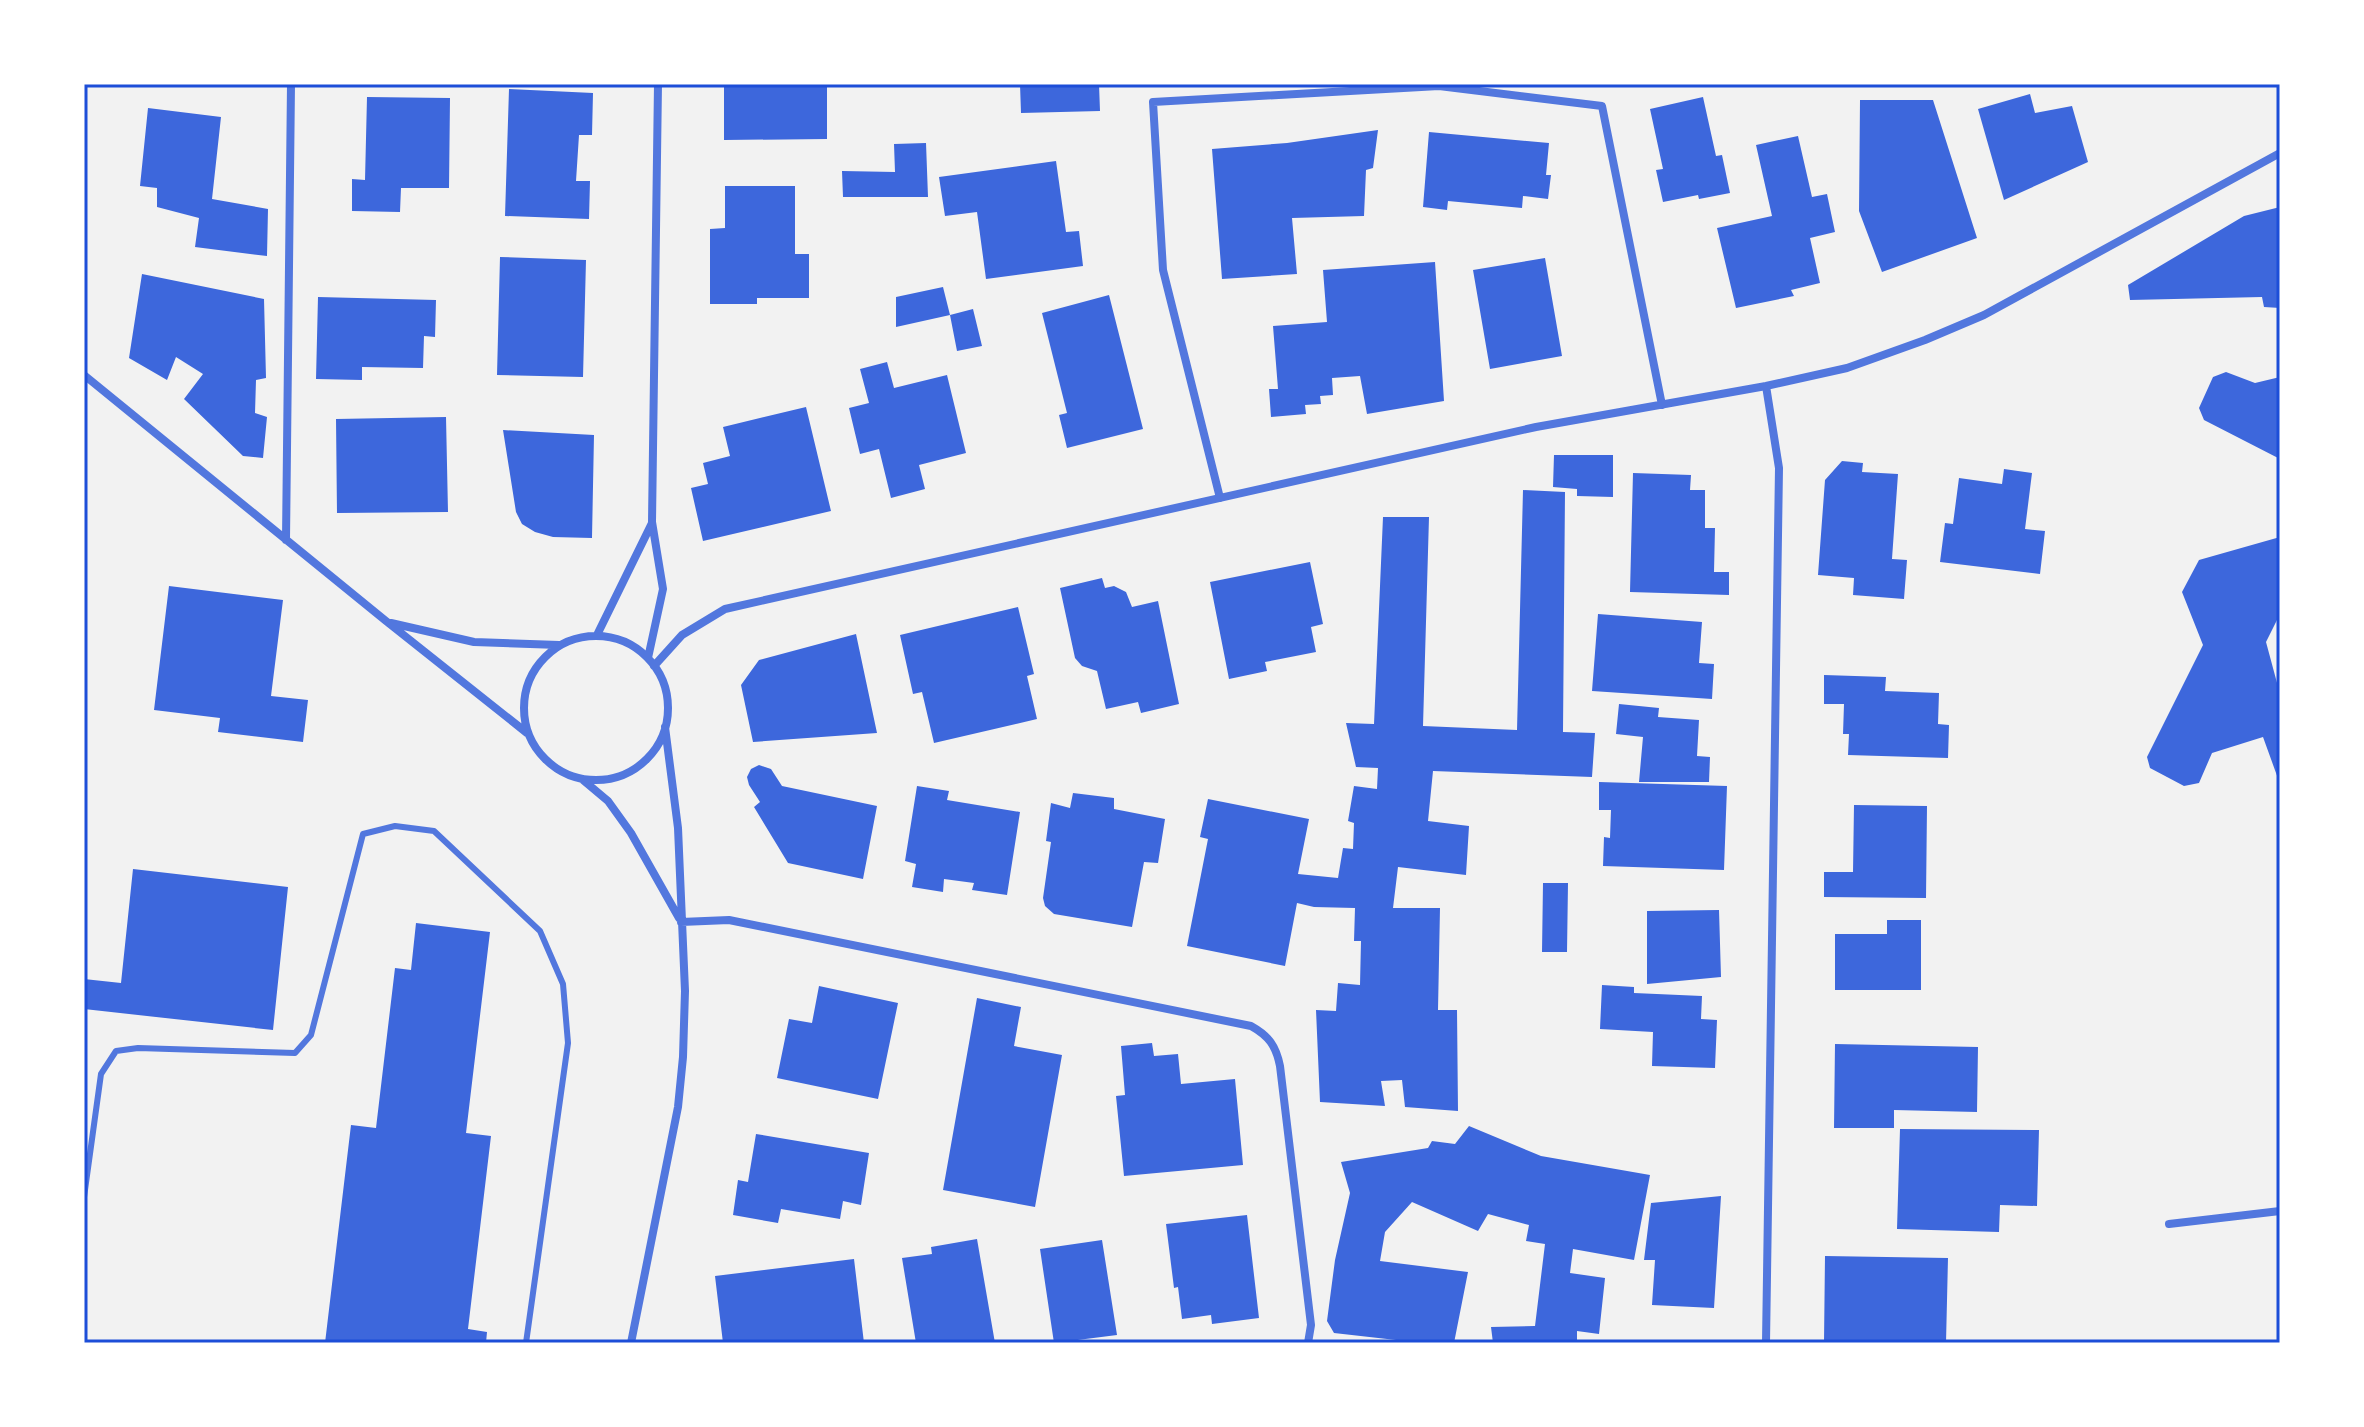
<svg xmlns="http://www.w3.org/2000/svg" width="2364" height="1427" viewBox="0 0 2364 1427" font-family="Montserrat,sans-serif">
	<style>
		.building { fill: #3d67dc }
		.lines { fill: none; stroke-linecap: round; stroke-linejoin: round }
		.service { stroke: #5277de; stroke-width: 6 }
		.minor { stroke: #5277de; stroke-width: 8 }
		.neatline { fill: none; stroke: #1d4ed8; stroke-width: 3 }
	</style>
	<rect width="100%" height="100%" fill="#f2f2f2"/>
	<path class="building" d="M 724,84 L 827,84 L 827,139 L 724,140 Z
		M 1020,84 L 1099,84 L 1100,111 L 1021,113 Z
		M 509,89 L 593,93 L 592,135 L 579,135 L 576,181 L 590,181 L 589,219 L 505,216 Z
		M 2030,94 L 2035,113 L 2072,106 L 2088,162 L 2004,200 L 1978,109 Z
		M 367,97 L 450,98 L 449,188 L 401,188 L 400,212 L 352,211 L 352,179 L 365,180 Z
		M 1703,97 L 1716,156 L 1722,155 L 1730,193 L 1699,199 L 1698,195 L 1663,202 L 1656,170 L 1663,169 L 1650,109 Z
		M 1860,100 L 1933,100 L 1977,238 L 1882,272 L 1859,211 Z
		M 148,108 L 221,117 L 212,199 L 268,209 L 267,256 L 195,247 L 199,218 L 157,207 L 157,188 L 140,186 Z
		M 1378,130 L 1373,168 L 1366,170 L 1364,216 L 1292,218 L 1297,274 L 1222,279 L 1212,149 L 1287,143 Z
		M 1429,132 L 1549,143 L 1546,175 L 1551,175 L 1548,199 L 1523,196 L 1522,208 L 1448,201 L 1447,210 L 1423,207 Z
		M 1798,136 L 1812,197 L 1827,194 L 1835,232 L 1810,238 L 1820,283 L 1791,290 L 1794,296 L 1736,308 L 1717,228 L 1772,216 L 1756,145 Z
		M 926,143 L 928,197 L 843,197 L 842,171 L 895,172 L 894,144 Z
		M 1056,161 L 1066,232 L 1079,231 L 1083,266 L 986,279 L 977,212 L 945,216 L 939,177 Z
		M 725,186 L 795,186 L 795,254 L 809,254 L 809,298 L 757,298 L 757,304 L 710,304 L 710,229 L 725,228 Z
		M 2280,207 L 2280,308 L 2264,307 L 2262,297 L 2130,300 L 2128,285 L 2244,216 Z
		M 500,257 L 586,260 L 583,377 L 497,375 Z
		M 1545,258 L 1562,356 L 1490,369 L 1473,270 Z
		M 1435,262 L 1444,401 L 1367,414 L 1360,376 L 1332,378 L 1333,395 L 1320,396 L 1321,404 L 1305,405 L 1306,414 L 1271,417 L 1269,389 L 1278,389 L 1273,326 L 1327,322 L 1323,270 Z
		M 142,274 L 264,299 L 266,378 L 256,380 L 255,413 L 267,417 L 263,458 L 243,456 L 184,399 L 203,374 L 176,357 L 167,380 L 129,358 Z
		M 943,287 L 950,315 L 896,327 L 896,297 Z
		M 1109,295 L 1143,429 L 1067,448 L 1059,415 L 1067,413 L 1042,313 Z
		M 318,297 L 436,300 L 435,337 L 424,336 L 423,368 L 362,367 L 362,380 L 316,379 Z
		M 973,309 L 982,346 L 957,351 L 950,315 Z
		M 887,362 L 894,388 L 947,375 L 966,453 L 919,465 L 925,489 L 891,498 L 879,449 L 860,454 L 849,408 L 869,403 L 860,369 Z
		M 2226,372 L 2255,383 L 2280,377 L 2280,459 L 2204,420 L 2199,408 L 2213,377 Z
		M 806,407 L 831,511 L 703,541 L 691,488 L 708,484 L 703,463 L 730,456 L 723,427 Z
		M 446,417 L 448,512 L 337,513 L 336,419 Z
		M 503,430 L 594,435 L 592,538 L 553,537 L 535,532 L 522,524 L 516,512 Z
		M 1554,455 L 1613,455 L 1613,497 L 1577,496 L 1577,489 L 1553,487 Z
		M 1842,461 L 1863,463 L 1862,472 L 1898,474 L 1892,559 L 1907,560 L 1904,599 L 1853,595 L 1854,578 L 1818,575 L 1825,480 Z
		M 2004,469 L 2032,473 L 2025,529 L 2045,531 L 2040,574 L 1940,562 L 1945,523 L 1953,524 L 1959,478 L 2002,484 Z
		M 1633,473 L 1691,475 L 1690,490 L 1705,490 L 1705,528 L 1715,528 L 1714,572 L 1729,572 L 1729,595 L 1630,592 Z
		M 1523,490 L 1565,492 L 1563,732 L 1595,733 L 1592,777 L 1433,771 L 1428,821 L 1469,826 L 1466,875 L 1398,867 L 1393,908 L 1440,908 L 1438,1010 L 1457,1010 L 1458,1111 L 1405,1107 L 1402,1080 L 1381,1081 L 1385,1106 L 1320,1102 L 1316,1010 L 1336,1011 L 1338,983 L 1360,985 L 1361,941 L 1354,941 L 1355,908 L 1314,907 L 1297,903 L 1285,966 L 1187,946 L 1208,839 L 1200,837 L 1208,799 L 1309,819 L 1298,874 L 1338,878 L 1343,848 L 1353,849 L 1354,823 L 1348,821 L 1354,786 L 1377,789 L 1378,768 L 1356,767 L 1346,723 L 1374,724 L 1383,517 L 1429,517 L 1423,726 L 1517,730 Z
		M 2280,537 L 2280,614 L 2266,642 L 2280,694 L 2280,784 L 2263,737 L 2212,753 L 2199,783 L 2184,786 L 2150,768 L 2147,757 L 2203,645 L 2182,592 L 2199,560 Z
		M 1310,562 L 1323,624 L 1311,627 L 1316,652 L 1265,662 L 1267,671 L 1229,679 L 1210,582 Z
		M 1102,578 L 1105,588 L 1114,586 L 1126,592 L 1132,607 L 1158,601 L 1179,704 L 1141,713 L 1138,702 L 1106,709 L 1097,671 L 1082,666 L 1075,658 L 1060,588 Z
		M 169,586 L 283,600 L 271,696 L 308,700 L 303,742 L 218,732 L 220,718 L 154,710 Z
		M 1018,607 L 1034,674 L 1027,676 L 1037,719 L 934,743 L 922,692 L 913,694 L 900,635 Z
		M 1598,614 L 1702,622 L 1699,663 L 1714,664 L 1712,699 L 1592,691 Z
		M 856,634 L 877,733 L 753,742 L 741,685 L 759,660 Z
		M 1824,675 L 1886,677 L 1885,691 L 1939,693 L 1938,724 L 1949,725 L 1948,758 L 1848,755 L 1849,734 L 1843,734 L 1844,704 L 1824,704 Z
		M 1619,704 L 1659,708 L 1658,717 L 1699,720 L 1697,756 L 1710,757 L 1709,782 L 1639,782 L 1643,737 L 1616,734 Z
		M 759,765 L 771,769 L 782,786 L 877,806 L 863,879 L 788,863 L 754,807 L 760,802 L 749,785 L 747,777 L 751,769 Z
		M 1599,782 L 1727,786 L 1724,870 L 1603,866 L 1604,837 L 1610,838 L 1611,810 L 1599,810 Z
		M 917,786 L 949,791 L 947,800 L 1020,812 L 1007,895 L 972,890 L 974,883 L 944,879 L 943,892 L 912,887 L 916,864 L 905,861 Z
		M 1073,793 L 1114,798 L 1114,809 L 1165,819 L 1158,863 L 1144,862 L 1132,927 L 1054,914 L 1045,906 L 1043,898 L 1051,842 L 1046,841 L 1051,803 L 1070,808 Z
		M 1854,805 L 1927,806 L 1926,898 L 1824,897 L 1824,872 L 1853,872 Z
		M 133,869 L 288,887 L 273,1030 L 84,1009 L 84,979 L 121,983 Z
		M 1543,883 L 1568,883 L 1567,952 L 1542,952 Z
		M 1719,910 L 1721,977 L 1647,984 L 1647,911 Z
		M 1887,920 L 1921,920 L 1921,990 L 1835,990 L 1835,934 L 1887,934 Z
		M 416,923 L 490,932 L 466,1133 L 491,1136 L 468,1329 L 487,1332 L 486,1343 L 325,1343 L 351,1125 L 376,1128 L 395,968 L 411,970 Z
		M 1602,985 L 1634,987 L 1634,993 L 1702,996 L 1701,1019 L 1717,1020 L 1715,1068 L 1652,1066 L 1653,1032 L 1600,1029 Z
		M 819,986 L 898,1003 L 878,1099 L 777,1078 L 789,1019 L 812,1023 Z
		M 977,998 L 1021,1007 L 1014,1046 L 1062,1055 L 1035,1207 L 943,1190 Z
		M 1152,1043 L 1154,1056 L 1178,1054 L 1181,1084 L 1235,1079 L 1243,1165 L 1124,1176 L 1116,1096 L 1125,1095 L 1121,1046 Z
		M 1835,1044 L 1978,1047 L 1977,1112 L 1894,1110 L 1894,1128 L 1834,1128 Z
		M 1469,1126 L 1541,1156 L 1650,1175 L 1634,1260 L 1573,1249 L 1570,1273 L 1605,1278 L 1599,1334 L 1577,1331 L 1577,1343 L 1493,1343 L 1491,1327 L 1535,1326 L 1545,1244 L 1526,1241 L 1529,1225 L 1488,1214 L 1478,1231 L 1412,1202 L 1385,1232 L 1380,1261 L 1468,1272 L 1454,1343 L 1397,1343 L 1396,1340 L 1334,1333 L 1327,1321 L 1335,1260 L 1350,1193 L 1341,1162 L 1428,1148 L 1432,1141 L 1455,1144 Z
		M 1900,1129 L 2039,1130 L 2037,1206 L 2000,1205 L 1999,1232 L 1897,1229 Z
		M 756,1134 L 869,1153 L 861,1205 L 843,1201 L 840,1219 L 781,1209 L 778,1223 L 733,1215 L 738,1180 L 748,1182 Z
		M 1721,1196 L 1714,1308 L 1652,1305 L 1655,1260 L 1644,1260 L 1651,1203 Z
		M 1247,1215 L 1259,1318 L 1212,1324 L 1211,1315 L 1182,1319 L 1178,1287 L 1174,1288 L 1166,1224 Z
		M 977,1239 L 995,1343 L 916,1343 L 902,1258 L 932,1254 L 931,1247 Z
		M 1102,1240 L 1117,1335 L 1054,1343 L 1040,1249 Z
		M 1825,1256 L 1948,1258 L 1946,1343 L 1824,1343 Z
		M 854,1259 L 864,1343 L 723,1343 L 715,1276 Z"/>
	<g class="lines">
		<path class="service" d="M 84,1197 L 101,1074 L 116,1051 L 138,1048 L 295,1053 L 311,1035 L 363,834 L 395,826 L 434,831 L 540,931 L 563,984 L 568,1043 L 526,1343"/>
		<path class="minor" d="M 84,375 L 386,621 L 527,733
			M 1766,386 L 1779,468 L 1766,1343
			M 1220,498 L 1163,270 L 1153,102 L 1439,86 L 1602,106 L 1662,405
			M 286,540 L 291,84
			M 391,623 L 474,642 L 559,645
			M 597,635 L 652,523
			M524 708a72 72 0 1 1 144 0a72 72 0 1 1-144 0Z
			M 648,658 L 663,589 L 652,522 L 658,84
			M 654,666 L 682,635 L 725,609 L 1536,427 L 1766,386 L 1847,368 L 1925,340 L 1984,315 L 2280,153
			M 583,780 L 608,801 L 631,833 L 679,918
			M 681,922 L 729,920 L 1251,1026 C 1269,1036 1276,1046 1280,1066 L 1311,1325 L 1308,1343
			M 2169,1224 L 2280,1211
			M 631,1343 L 678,1107 L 683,1057 L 685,991 L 678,828 L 665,727"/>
	</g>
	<rect width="2364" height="1427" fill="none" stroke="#ffffff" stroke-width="172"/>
	<rect x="86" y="86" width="2192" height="1255" class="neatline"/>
</svg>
